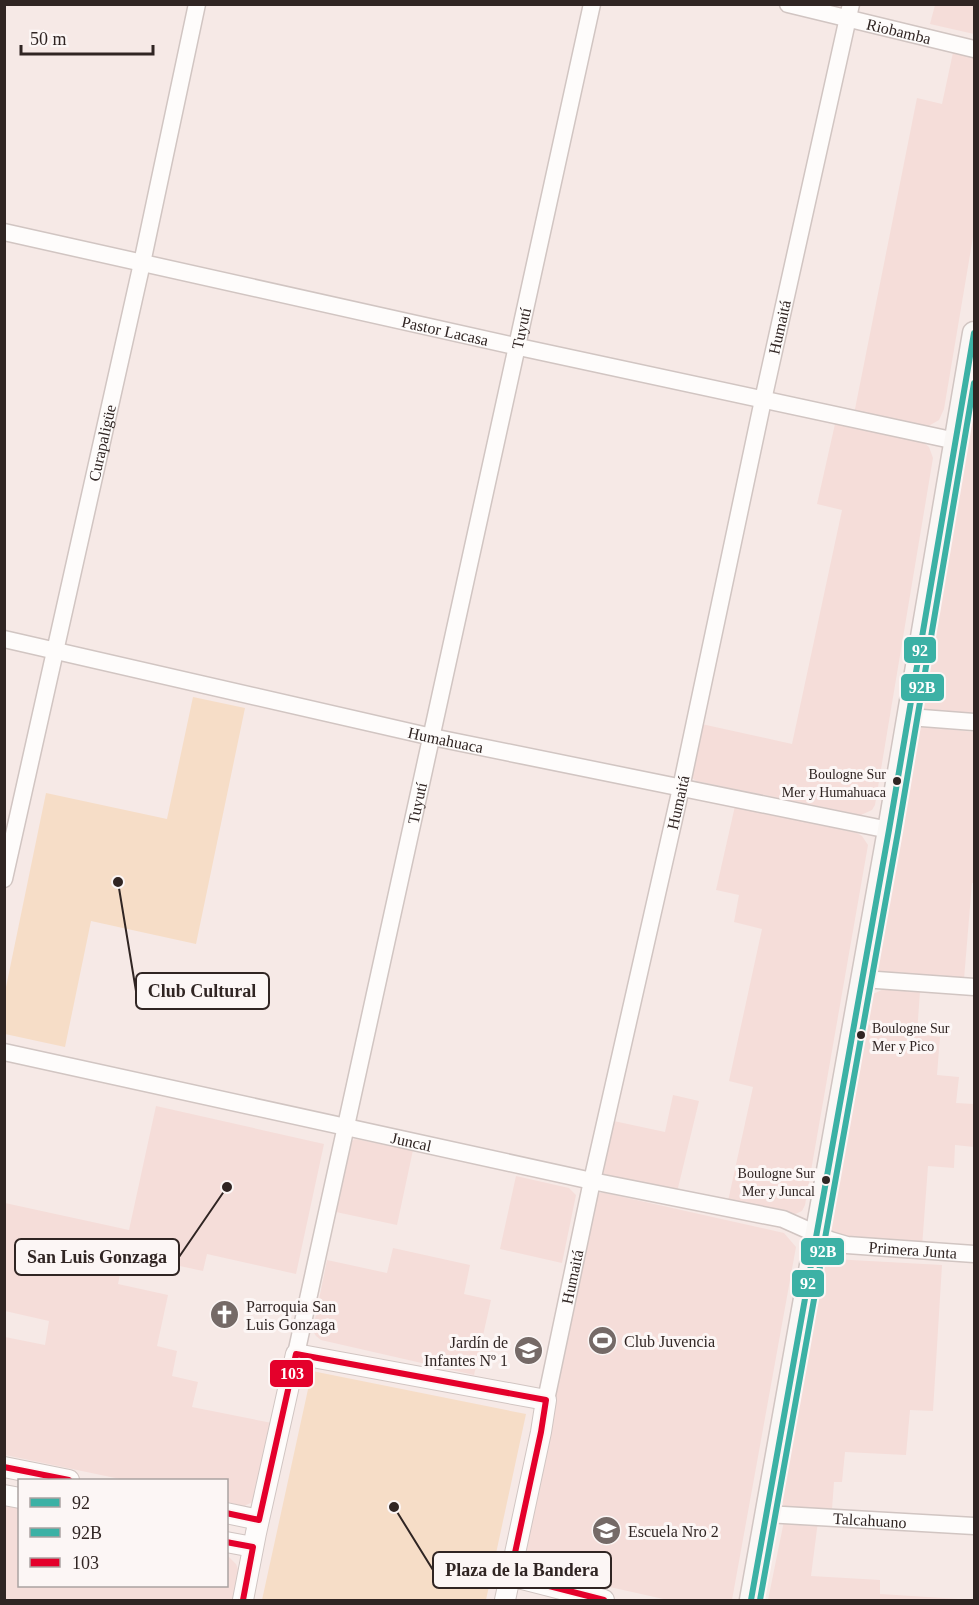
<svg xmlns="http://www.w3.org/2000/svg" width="979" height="1605" viewBox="0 0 979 1605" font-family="'Times New Roman',serif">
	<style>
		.built { fill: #f5ddd9 }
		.green { fill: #f6ddc7 }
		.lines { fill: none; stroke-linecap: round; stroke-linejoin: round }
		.minor-casing { stroke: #d1c5c2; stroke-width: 19 }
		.tertiary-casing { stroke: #d1c5c2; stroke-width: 22 }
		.secondary-casing { stroke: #d1c5c2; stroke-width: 25 }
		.minor { stroke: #fefcfb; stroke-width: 16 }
		.tertiary { stroke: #fefcfb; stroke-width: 20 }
		.secondary { stroke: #faf7f5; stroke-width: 22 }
		.bus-1-casing { stroke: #fcf6f5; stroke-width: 10 }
		.bus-2-casing { stroke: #fcf6f5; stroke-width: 10 }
		.bus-3-casing { stroke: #fcf6f5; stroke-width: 10 }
		.bus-1 { stroke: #3cb1a5; stroke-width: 6 }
		.bus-2 { stroke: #3cb1a5; stroke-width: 6 }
		.bus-3 { stroke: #e4002b; stroke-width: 6 }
		.bus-dot { fill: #302523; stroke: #fcf6f5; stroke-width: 2 }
		.labels { text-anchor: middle; stroke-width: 6; stroke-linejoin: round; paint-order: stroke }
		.bus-label { font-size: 14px; fill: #302523; stroke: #fcf6f5; text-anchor: end }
		.street-label { font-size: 16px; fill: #302523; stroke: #fcf6f5 }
		.poi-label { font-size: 16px; fill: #302523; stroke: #fcf6f5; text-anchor: start }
		.leader { fill: none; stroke: #302523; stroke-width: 2 }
		.callout-dot { fill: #302523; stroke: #fcf6f5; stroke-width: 2 }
		.callout { fill: #fcf6f5; stroke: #302523; stroke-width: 2 }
		.callout-label { font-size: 18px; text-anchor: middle; font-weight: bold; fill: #302523 }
		.line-badge { stroke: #fcf6f5; stroke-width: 2 }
		.badge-label { font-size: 16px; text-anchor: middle; font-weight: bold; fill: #fff }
	</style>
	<rect width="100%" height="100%" fill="#f6e9e6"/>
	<path class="built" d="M 935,5 L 974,5 L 974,34 L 930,24 Z
		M 954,48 L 974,53 L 974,231 L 944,409 L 939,420 L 925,428 L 854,414 L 917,98 L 942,104 Z
		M 974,411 L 974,715 L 925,710 L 920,707 L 968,415 Z
		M 835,424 L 924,443 L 929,447 L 933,458 L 875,805 L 872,810 L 861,815 L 696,781 L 691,777 L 697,723 L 792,744 L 842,510 L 817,504 Z
		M 916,726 L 974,732 L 974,883 L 972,883 L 964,979 L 880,973 L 872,968 Z
		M 735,806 L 857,833 L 862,836 L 868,845 L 805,1205 L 802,1211 L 791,1216 L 728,1201 L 753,1087 L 729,1081 L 762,929 L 734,922 L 739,895 L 716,890 Z
		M 886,988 L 920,991 L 917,1034 L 940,1037 L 937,1075 L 959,1077 L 956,1103 L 974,1104 L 974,1147 L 955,1145 L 954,1168 L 928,1166 L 922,1247 L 836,1237 L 828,1229 L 867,999 L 873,994 Z
		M 673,1095 L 699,1101 L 677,1192 L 606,1176 L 602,1172 L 609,1120 L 665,1132 Z
		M 156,1106 L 324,1144 L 296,1274 L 207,1254 L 203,1271 L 124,1254 L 118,1284 L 168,1295 L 157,1346 L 177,1351 L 172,1376 L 198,1382 L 192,1407 L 272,1423 L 255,1501 L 244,1506 L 227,1502 L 226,1480 L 125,1480 L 5,1455 L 5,1337 L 45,1345 L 49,1321 L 5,1311 L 5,1203 L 129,1230 Z
		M 355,1139 L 413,1150 L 397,1225 L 336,1212 L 350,1146 L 352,1141 Z
		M 516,1176 L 569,1188 L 576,1195 L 562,1263 L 500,1249 Z
		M 600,1193 L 605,1193 L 784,1233 L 796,1247 L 732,1600 L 668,1600 L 529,1569 L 522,1559 L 595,1197 Z
		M 393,1248 L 470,1265 L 464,1294 L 491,1300 L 474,1375 L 321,1340 L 316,1336 L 313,1331 L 314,1324 L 327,1260 L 387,1273 Z
		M 833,1259 L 942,1265 L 933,1411 L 910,1410 L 906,1455 L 845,1452 L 842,1482 L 834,1482 L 832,1509 L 788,1507 L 783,1505 L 779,1493 L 820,1262 Z
		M 4,1505 L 19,1509 L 20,1586 L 226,1586 L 227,1555 L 236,1564 L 240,1574 L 234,1600 L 5,1600 Z
		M 784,1521 L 818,1521 L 811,1576 L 880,1580 L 880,1594 L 974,1600 L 768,1600 Z"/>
	<path class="green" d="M 193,697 L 245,708 L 196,944 L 91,921 L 65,1047 L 5,1034 L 5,992 L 46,793 L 167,819 Z
		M 312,1371 L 526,1414 L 486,1600 L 262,1600 Z"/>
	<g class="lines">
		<defs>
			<g id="minor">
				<path id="s1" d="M 788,4 L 974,49"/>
				<path id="s2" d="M 4,232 L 519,347 L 956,441"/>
				<path id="s3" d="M 4,639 L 432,737 L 889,830"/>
				<path d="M 909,717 L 974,722"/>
				<path id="s4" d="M 4,879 L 142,263 L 197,4"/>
				<path d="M 863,979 L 974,987"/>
				<path id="s5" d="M 4,1052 L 592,1181 L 783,1219 L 830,1240 L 847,1245 L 974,1254"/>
				<path id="s6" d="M 296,1354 L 592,4"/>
				<path id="s7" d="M 546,1400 L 592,1181 L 681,788 L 763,400 L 851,4"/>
				<path id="s8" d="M 766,1514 L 974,1526"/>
			</g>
			<path id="tertiary" d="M 4,1467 L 69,1480
				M 4,1495 L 20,1498
				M 226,1513 L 259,1520
				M 226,1542 L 253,1547
				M 510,1576 L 604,1600
				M 243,1600 L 256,1533 L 296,1354 L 546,1400 L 541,1432 L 505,1600"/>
			<path id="secondary" d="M 751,1600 L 889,830 L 974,333"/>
		</defs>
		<use href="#minor" class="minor-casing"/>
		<use href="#tertiary" class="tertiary-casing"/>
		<use href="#secondary" class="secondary-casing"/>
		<use href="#minor" class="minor"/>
		<use href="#tertiary" class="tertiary"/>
		<use href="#secondary" class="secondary"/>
		<defs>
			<path id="bus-1" d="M 751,1600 L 889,830 L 974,333"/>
			<path id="bus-2" d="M 760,1600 L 898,832 L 974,383"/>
			<path id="bus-3" d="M 4,1467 L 69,1480
				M 226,1513 L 259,1520 L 296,1354 L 546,1400 L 541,1432 L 510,1576 L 604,1600
				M 226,1542 L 253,1547 L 243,1600"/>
		</defs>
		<use href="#bus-1" class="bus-1-casing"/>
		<use href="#bus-2" class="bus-2-casing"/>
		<use href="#bus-3" class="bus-3-casing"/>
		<use href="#bus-1" class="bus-1"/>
		<use href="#bus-2" class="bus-2"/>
		<use href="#bus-3" class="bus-3"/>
	</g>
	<defs>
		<symbol id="church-disc" viewBox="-11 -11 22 22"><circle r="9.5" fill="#756a67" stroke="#fcf6f5"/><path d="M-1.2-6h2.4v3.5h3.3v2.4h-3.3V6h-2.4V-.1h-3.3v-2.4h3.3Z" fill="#fff"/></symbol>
		<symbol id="stadium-disc" viewBox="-11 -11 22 22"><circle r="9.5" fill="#756a67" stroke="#fcf6f5"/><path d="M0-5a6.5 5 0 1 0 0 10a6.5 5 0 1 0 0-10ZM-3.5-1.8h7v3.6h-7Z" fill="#fff"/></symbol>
		<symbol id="school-disc" viewBox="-11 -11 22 22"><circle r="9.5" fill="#756a67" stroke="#fcf6f5"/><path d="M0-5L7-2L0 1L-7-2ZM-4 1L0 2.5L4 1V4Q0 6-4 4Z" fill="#fff"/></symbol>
	</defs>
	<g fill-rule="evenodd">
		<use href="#church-disc" x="208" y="1298" width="33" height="33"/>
		<use href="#stadium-disc" x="586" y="1324" width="33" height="33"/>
		<use href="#school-disc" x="512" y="1334" width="33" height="33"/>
		<use href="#school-disc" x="590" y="1514" width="33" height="33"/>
	</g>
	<g class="bus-dot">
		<circle cx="897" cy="781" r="5"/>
		<circle cx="861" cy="1035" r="5"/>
		<circle cx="826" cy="1180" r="5"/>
	</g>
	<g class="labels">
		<g class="bus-label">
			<text x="886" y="779">Boulogne Sur<tspan x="886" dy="18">Mer y Humahuaca</tspan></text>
			<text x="872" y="1033" text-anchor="start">Boulogne Sur<tspan x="872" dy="18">Mer y Pico</tspan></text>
			<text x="815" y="1178">Boulogne Sur<tspan x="815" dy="18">Mer y Juncal</tspan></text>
		</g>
		<g class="street-label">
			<text dy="6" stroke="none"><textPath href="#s1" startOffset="114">Riobamba</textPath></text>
			<text dy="6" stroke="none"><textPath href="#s7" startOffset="1098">Humaitá</textPath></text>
			<text dy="6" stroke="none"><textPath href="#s6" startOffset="1050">Tuyutí</textPath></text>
			<text dy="6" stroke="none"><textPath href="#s2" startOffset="452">Pastor Lacasa</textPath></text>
			<text dy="6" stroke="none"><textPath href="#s4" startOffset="447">Curapaligüe</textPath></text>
			<text dy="6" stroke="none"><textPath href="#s3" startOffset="453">Humahuaca</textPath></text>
			<text dy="6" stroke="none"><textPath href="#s6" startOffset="564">Tuyutí</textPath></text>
			<text dy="6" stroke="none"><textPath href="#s7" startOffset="612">Humaitá</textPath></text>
			<text dy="6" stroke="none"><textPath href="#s5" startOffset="417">Juncal</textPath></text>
			<text dy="6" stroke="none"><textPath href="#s5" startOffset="932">Primera Junta</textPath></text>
			<text dy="6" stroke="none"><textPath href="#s7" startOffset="126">Humaitá</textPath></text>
			<text dy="6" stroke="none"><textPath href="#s8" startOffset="104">Talcahuano</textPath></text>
		</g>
		<g class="poi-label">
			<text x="246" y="1312">Parroquia San<tspan x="246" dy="18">Luis Gonzaga</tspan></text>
			<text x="624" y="1347">Club Juvencia</text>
			<text x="508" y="1348" text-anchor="end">Jardín de<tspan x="508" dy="18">Infantes Nº 1</tspan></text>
			<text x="628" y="1537">Escuela Nro 2</text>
		</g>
	</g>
	<path class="leader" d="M118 882L136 991M227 1187L179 1257M394 1507L433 1570"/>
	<g class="callout-dot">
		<circle cx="118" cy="882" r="6"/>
		<circle cx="227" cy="1187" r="6"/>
		<circle cx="394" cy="1507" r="6"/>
	</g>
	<g class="callout">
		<rect x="136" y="973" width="133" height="36" rx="6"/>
		<rect x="15" y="1239" width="164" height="36" rx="6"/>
		<rect x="433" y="1552" width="178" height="36" rx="6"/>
	</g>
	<g class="callout-label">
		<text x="202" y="997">Club Cultural</text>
		<text x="97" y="1263">San Luis Gonzaga</text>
		<text x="522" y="1576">Plaza de la Bandera</text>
	</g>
	<g class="line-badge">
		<rect x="903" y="636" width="34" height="28" rx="6" fill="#3cb1a5"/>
		<rect x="900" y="673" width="45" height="29" rx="6" fill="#3cb1a5"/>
		<rect x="800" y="1237" width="45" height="29" rx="6" fill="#3cb1a5"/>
		<rect x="791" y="1269" width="34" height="29" rx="6" fill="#3cb1a5"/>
		<rect x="269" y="1359" width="45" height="29" rx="6" fill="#e4002b"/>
	</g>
	<g class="badge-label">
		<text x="920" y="656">92</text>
		<text x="922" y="693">92B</text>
		<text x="823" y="1257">92B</text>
		<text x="808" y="1289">92</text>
		<text x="292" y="1379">103</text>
	</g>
	<rect width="979" height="1605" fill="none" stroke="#302523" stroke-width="12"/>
	<rect x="18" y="1479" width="210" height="108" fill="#fcf6f5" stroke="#aaa2a1" stroke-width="1.5"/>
	<rect x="30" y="1498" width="30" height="9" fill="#3cb1a5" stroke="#aaa2a1" stroke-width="1.5"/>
	<text x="72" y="1509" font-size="18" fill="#302523">92</text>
	<rect x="30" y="1528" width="30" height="9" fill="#3cb1a5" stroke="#aaa2a1" stroke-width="1.5"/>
	<text x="72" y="1539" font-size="18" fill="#302523">92B</text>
	<rect x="30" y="1558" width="30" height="9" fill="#e4002b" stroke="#aaa2a1" stroke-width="1.5"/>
	<text x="72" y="1569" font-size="18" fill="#302523">103</text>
	<path d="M21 45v9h132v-9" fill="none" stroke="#302523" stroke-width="3"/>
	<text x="30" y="45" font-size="18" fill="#302523" stroke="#fcf6f5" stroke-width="4.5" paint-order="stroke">50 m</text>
</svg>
